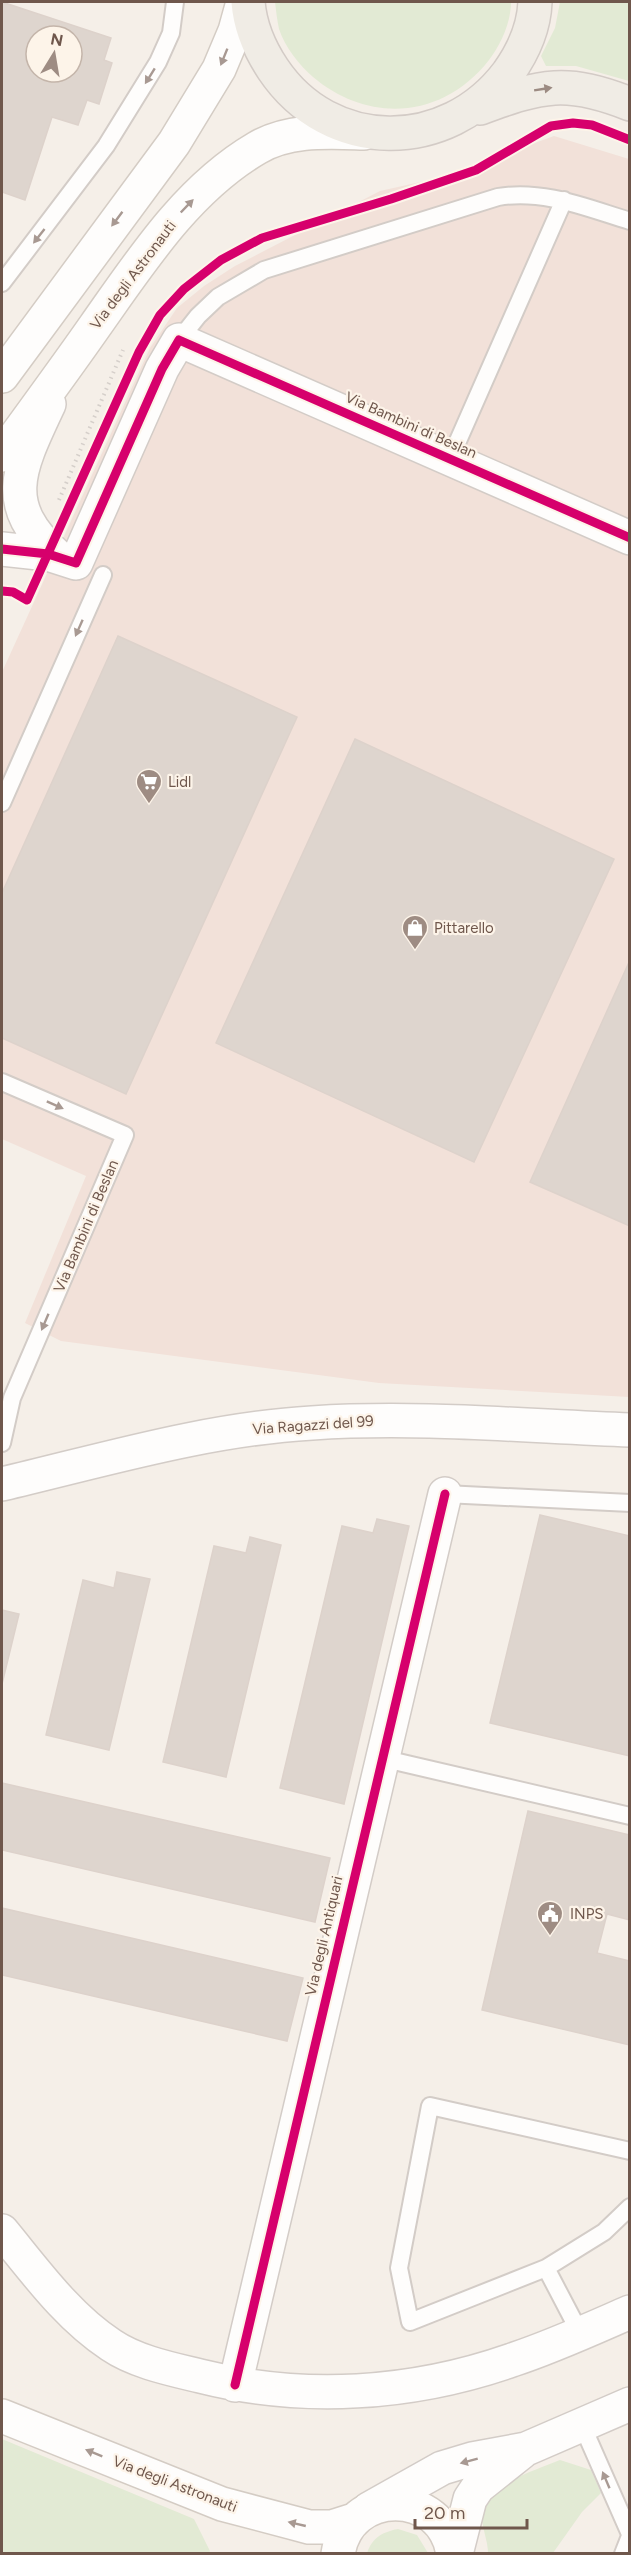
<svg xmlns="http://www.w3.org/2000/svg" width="631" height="2555" viewBox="0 0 631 2555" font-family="Figtree,sans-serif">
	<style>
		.commercial { fill: #f2e1d9 }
		.grass { fill: #e2ead4 }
		.building { fill: #ded5ce; stroke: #ddd2cb; stroke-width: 1.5; fill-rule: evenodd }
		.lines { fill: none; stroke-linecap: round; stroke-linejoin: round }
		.service-casing { stroke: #d3ccc7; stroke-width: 20 }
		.minor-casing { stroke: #d3ccc7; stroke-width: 36 }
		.tertiary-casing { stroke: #d3ccc7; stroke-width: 36 }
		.secondary-casing { stroke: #d4ccc4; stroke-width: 36 }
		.primary-casing { stroke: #d3cbc6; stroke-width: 36 }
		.path { stroke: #d5cfca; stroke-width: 4; stroke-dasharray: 1.5 4.5; stroke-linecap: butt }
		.service { stroke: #fefdfc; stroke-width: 16 }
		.minor { stroke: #fefdfc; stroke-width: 33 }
		.tertiary { stroke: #fefdfc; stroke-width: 33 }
		.secondary { stroke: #fefdfc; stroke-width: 33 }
		.primary { stroke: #f0ece5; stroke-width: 33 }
		.cycleway-casing { stroke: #fdf4e9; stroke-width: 13 }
		.cycleway { stroke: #d6006c; stroke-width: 9 }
		.oneway { fill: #a89992 }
		.oneway2 { fill: #9c8b82 }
		.labels { text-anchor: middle; stroke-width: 4.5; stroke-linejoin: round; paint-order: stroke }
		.street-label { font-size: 15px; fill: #6f574c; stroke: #fdf4e9 }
		.poi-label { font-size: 15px; fill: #6f574c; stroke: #fdf4e9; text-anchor: start }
	</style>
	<rect width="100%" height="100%" fill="#f5efe8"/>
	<path class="commercial" d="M 554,136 L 629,159 L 629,1397 L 379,1383 L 61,1341 L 25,1323 L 86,1176 L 2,1139 L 2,672 L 150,348 L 177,308 L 204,286 L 235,266 L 380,191 L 438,178 Z"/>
	<path class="grass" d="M 275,2 L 511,2 C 511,22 501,44 489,60 C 443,119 369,124 313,77 C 299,65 285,47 279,29 C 277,20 276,10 275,2 Z
		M 560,2 L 629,2 L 629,81 L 576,66 L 546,66 L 541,56 L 555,28 Z
		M 2,2439 L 194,2519 L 210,2551 L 209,2553 L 2,2553 Z
		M 560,2460 L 591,2470 L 601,2493 L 582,2512 L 553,2553 L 488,2553 C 488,2539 479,2522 483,2508 C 490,2483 539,2469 560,2460 Z
		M 398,2529 L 417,2535 L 428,2553 L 367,2553 C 372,2538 382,2532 398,2529 Z"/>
	<path class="building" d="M 2,2 L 111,38 L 104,60 L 112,63 L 99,104 L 87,100 L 78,125 L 52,117 L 25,200 L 2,192 ZM 36,36 L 72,36 L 72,72 L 36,72 Z
		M 118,636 L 297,717 L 126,1094 L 2,1038 L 2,893 Z
		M 355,739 L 614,859 L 474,1162 L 216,1043 Z
		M 630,960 L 630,1226 L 530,1182 Z
		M 540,1515 L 630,1536 L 630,1756 L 490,1723 Z
		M 377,1519 L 409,1526 L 344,1804 L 280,1788 L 342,1526 L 373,1533 Z
		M 250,1537 L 281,1545 L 226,1777 L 163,1762 L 214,1546 L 246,1553 Z
		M 117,1572 L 150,1579 L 109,1750 L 46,1735 L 83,1580 L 114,1588 Z
		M 2,1610 L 19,1614 L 2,1684 Z
		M 2,1783 L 330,1858 L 315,1922 L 2,1850 Z
		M 528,1811 L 630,1835 L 630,1920 L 607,1914 L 597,1953 L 630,1961 L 630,2045 L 482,2010 Z
		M 2,1908 L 303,1978 L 287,2041 L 2,1975 Z"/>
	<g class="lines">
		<defs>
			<path id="service" d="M 2,283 L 106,146 L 158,62 L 171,33 L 175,2
				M 179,340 L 198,316 L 218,297 L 264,270 L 498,197 C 543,189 587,208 630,221
				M 450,459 L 564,200
				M 2,803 L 103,575
				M 2,1082 L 125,1135 L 12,1398 L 2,1443
				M 445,1494 L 630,1503
				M 381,1758 L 630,1816
				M 630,2151 L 430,2106 L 399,2268 L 410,2322 L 546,2268 L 604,2232 L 630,2207
				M 546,2268 L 580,2333
				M 582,2425 L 630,2534
				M 623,2554 L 630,2536"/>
			<path id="minor" d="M 49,404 C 18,470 0,504 56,555
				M 2,549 L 48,554 L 76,563 L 162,369 L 179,340 L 630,538
				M 2,1484 C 104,1460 207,1429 312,1423 C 418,1416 524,1426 630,1430
				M 2,2231 C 35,2271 67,2316 111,2345 C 136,2362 171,2369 200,2376 C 303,2402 412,2395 512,2360 C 552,2347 591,2329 630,2312
				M 235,2385 L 445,1494"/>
			<path id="tertiary" d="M 369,2509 L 442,2468 L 472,2459 L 526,2449 L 630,2404
				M 456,2554 L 470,2499 L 478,2487 L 522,2452"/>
			<path id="secondary" d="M 2,376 L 174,143 L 219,69 L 235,31 L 243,2
				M 2,455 C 33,412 65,369 95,326 C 141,261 187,189 257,148 C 289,129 328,132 364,133
				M 2,2416 L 222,2504 L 309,2527 L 332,2527 L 354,2520
				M 338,2554 C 348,2487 443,2487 453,2554"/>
			<path id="primary" d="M 248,2 C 250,27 259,48 273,69 C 330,154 447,154 508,73 C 523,52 534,28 535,2
				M 480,108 C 542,85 567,79 630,104"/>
		</defs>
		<use href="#service" class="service-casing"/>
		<use href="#minor" class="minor-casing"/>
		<use href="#tertiary" class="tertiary-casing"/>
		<use href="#secondary" class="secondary-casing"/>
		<use href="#primary" class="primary-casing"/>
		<path class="path" d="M 59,500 L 123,350"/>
		<use href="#service" class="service"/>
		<use href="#minor" class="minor"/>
		<use href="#tertiary" class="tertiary"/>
		<use href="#secondary" class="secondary"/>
		<use href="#primary" class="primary"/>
		<defs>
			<path id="cycleway" d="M 2,549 L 48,554 L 76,563 L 162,369 L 179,340 L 630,538
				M 2,591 L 13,592 L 27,600 L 139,352 L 160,315 L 184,289 L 221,260 L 262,238 L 391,199 L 476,170 L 551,126 L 573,123 L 592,125 L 630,140
				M 235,2385 L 445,1494"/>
		</defs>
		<use href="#cycleway" class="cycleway-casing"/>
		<use href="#cycleway" class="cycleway"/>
	</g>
	<defs><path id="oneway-solid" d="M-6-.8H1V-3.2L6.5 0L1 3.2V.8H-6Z" transform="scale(1.5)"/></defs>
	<g class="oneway">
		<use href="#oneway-solid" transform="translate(224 57) rotate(112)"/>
		<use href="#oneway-solid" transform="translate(150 76) rotate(122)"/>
		<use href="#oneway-solid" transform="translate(187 206) rotate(-46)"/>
		<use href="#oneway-solid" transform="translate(117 219) rotate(127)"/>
		<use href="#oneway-solid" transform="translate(39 236) rotate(128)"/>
		<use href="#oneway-solid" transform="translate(79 628) rotate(114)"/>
		<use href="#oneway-solid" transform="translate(55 1105) rotate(24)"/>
		<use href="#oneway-solid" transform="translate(45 1322) rotate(113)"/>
		<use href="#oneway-solid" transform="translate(94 2453) rotate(-158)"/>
		<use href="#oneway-solid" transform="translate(469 2461) rotate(165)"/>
		<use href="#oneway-solid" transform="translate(606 2480) rotate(-113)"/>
		<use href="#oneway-solid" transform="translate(297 2524) rotate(-167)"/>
	</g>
	<use class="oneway2" href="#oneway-solid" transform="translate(543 89) rotate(-9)"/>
	<defs>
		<symbol id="supermarket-pin" viewBox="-11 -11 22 30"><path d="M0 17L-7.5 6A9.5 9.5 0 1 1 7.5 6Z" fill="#9e8c83" stroke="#fdf4e9"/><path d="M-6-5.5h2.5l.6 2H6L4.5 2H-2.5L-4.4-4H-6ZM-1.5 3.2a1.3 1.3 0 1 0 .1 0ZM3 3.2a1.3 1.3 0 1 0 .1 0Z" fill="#fff"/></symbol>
		<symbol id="shop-pin" viewBox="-11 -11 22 30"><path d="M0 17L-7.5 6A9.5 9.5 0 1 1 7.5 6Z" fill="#9e8c83" stroke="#fdf4e9"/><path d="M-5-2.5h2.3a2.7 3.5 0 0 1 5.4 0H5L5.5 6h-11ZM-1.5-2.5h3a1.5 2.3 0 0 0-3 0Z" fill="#fff"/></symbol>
		<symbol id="civic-pin" viewBox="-11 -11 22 30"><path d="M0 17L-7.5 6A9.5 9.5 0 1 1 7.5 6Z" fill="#9e8c83" stroke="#fdf4e9"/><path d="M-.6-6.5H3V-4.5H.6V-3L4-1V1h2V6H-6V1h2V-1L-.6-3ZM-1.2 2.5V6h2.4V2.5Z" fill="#fff"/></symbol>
	</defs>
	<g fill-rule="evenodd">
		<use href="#supermarket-pin" x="134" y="767" width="30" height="40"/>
		<use href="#shop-pin" x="400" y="913" width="30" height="40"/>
		<use href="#civic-pin" x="535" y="1899" width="30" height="40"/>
	</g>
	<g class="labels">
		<g class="street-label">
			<text transform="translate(133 275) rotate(-53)" y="5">Via degli Astronauti</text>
			<text transform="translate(411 425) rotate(24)" y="5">Via Bambini di Beslan</text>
			<text transform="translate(86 1226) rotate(-67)" y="5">Via Bambini di Beslan</text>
			<text transform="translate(313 1425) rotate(-4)" y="5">Via Ragazzi del 99</text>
			<text transform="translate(324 1936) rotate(-77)" y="5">Via degli Antiquari</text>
			<text transform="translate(175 2484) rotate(21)" y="5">Via degli Astronauti</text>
		</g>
		<g class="poi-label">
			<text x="168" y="787">Lidl</text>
			<text x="434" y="933">Pittarello</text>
			<text x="570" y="1919">INPS</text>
		</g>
	</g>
	<rect width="631" height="2555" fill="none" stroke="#6f574c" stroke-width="6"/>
	<g transform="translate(54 54) rotate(11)"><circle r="28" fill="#fdf4e9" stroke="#c4b5aa" stroke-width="1.5"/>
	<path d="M0-4.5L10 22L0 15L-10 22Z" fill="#9e8c83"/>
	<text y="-9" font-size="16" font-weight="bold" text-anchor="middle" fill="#6f574c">N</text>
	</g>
	<path d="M415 2519v9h112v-9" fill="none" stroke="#6f574c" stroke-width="3"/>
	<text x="424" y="2519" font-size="18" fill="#6f574c" stroke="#fdf4e9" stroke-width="4.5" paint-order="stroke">20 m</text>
</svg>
